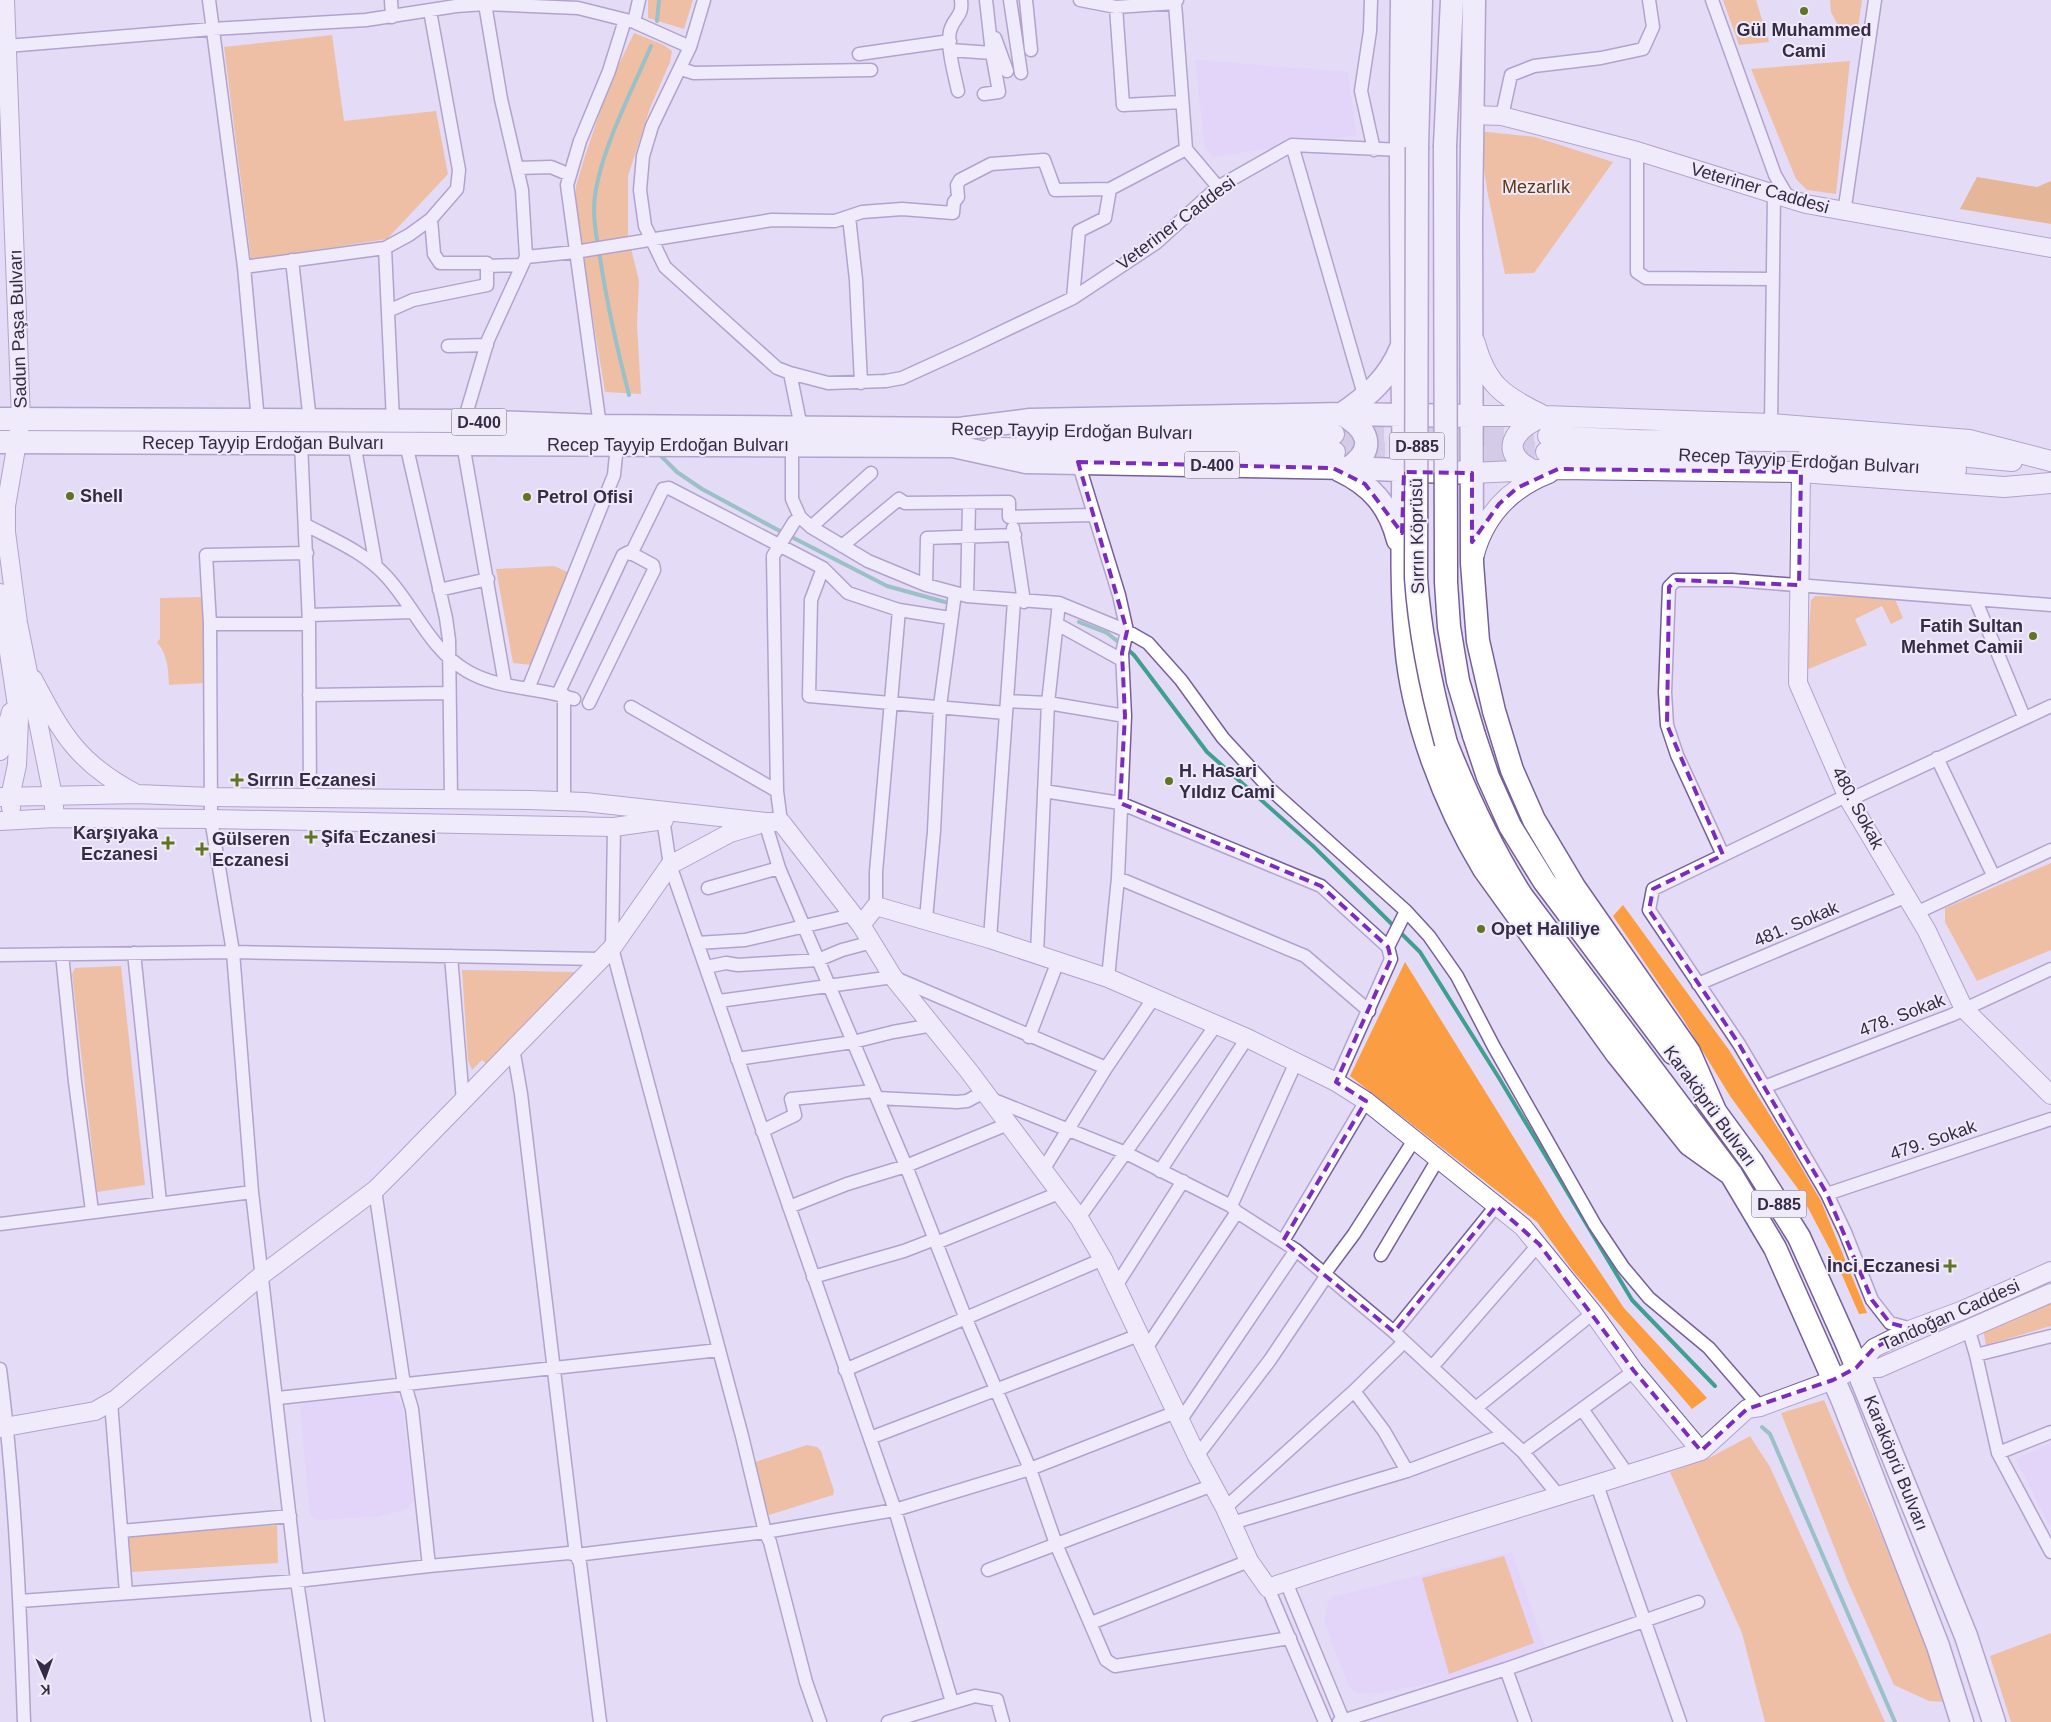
<svg xmlns="http://www.w3.org/2000/svg" width="2051" height="1722" viewBox="0 0 2051 1722" font-family="Helvetica,sans-serif">
	<style>
		.built { fill: #dfcffc }
		.green { fill: #fb9e43 }
		.forest { fill: #e78a26 }
		.lines { fill: none; stroke-linecap: round; stroke-linejoin: round }
		.stream { stroke: #409f90; stroke-width: 4 }
		.primary-tunnel { stroke: #c1b8d3; stroke-width: 20; stroke-dasharray: 20 10; stroke-linecap: butt }
		.street-casing { stroke: #775f9c; stroke-width: 15 }
		.secondary-casing { stroke: #775f9c; stroke-width: 20 }
		.primary-casing { stroke: #775f9c; stroke-width: 22 }
		.highway-casing { stroke: #775f9c; stroke-width: 25 }
		.street { stroke: #fff; stroke-width: 12 }
		.secondary { stroke: #fff; stroke-width: 18 }
		.primary { stroke: #fff; stroke-width: 20 }
		.highway { stroke: #fff; stroke-width: 22 }
		.highway-bridge-casing { stroke: #775f9c; stroke-width: 25; stroke-linecap: butt }
		.highway-bridge { stroke: #fff; stroke-width: 22 }
		.marked { fill: none; stroke: #7b2cbf; stroke-width: 4; stroke-dasharray: 10 6; stroke-linejoin: round }
		.poi-dot { fill: #617423; stroke: #efeaf8; stroke-width: 2 }
		.labels { text-anchor: middle; stroke-width: 4; stroke-linejoin: round; paint-order: stroke }
		.shield { fill: #efeaf8; stroke: #6d647b; stroke-width: 1 }
		.shield-label { font-size: 16px; font-weight: bold; fill: #352b46 }
		.poi-label { font-size: 18px; font-weight: bold; fill: #352b46; stroke: #efeaf8; text-anchor: start }
		.park-label { font-size: 18px; fill: #5f3914; stroke: #efeaf8 }
		.street-label { font-size: 18px; fill: #352b46; stroke: #efeaf8 }
	</style>
	<rect width="100%" height="100%" fill="#e4dbf6"/>
	<path class="built" d="M 1195,60 L 1348,72 L 1356,135 L 1213,157 L 1205,148 Z
		M 393,1394 L 402,1405 L 414,1500 L 407,1509 L 378,1517 L 317,1520 L 310,1515 L 300,1406 L 305,1403 Z
		M 2051,1443 L 2051,1529 L 2016,1459 Z
		M 1512,1552 L 1545,1647 L 1474,1678 L 1460,1677 L 1374,1694 L 1356,1692 L 1349,1687 L 1324,1622 L 1328,1603 L 1332,1597 Z"/>
	<path class="green" d="M 648,0 L 693,0 L 684,29 L 648,18 Z
		M 1723,0 L 1756,0 L 1769,42 L 1739,45 Z
		M 1830,0 L 1862,0 L 1857,35 L 1840,29 L 1831,12 Z
		M 634,33 L 664,45 L 672,51 L 670,62 L 650,108 L 628,176 L 628,236 L 639,281 L 637,325 L 641,394 L 605,392 L 576,214 L 576,186 L 585,156 L 609,85 Z
		M 332,35 L 344,121 L 436,111 L 448,174 L 387,239 L 251,260 L 224,47 Z
		M 1850,61 L 1836,194 L 1807,190 L 1796,179 L 1751,69 Z
		M 1478,131 L 1535,137 L 1613,162 L 1534,273 L 1505,274 L 1488,195 Z
		M 554,566 L 570,573 L 533,665 L 513,663 L 496,569 Z
		M 1815,596 L 1894,597 L 1903,618 L 1891,624 L 1882,606 L 1855,619 L 1867,645 L 1806,670 L 1811,600 Z
		M 204,597 L 204,683 L 169,685 C 168,668 168,656 157,642 L 160,639 L 160,598 Z
		M 2051,863 L 2051,950 L 1977,981 L 1945,922 L 1945,908 Z
		M 1623,905 L 1729,1050 L 1786,1141 L 1821,1201 L 1867,1313 L 1859,1314 L 1835,1259 L 1798,1189 L 1730,1096 L 1683,1019 L 1613,916 Z
		M 1405,962 L 1563,1217 L 1624,1308 L 1707,1398 L 1692,1409 L 1573,1271 L 1537,1222 L 1350,1076 Z
		M 121,966 L 145,1185 L 97,1192 L 72,974 L 75,968 Z
		M 462,970 L 575,972 L 489,1066 L 482,1060 L 472,1070 L 468,1060 Z
		M 2051,1295 L 2051,1326 L 1986,1345 L 1982,1325 Z
		M 1824,1400 L 1883,1539 L 1947,1702 L 1929,1701 L 1894,1685 L 1848,1582 L 1781,1413 Z
		M 1750,1436 L 1770,1467 L 1885,1722 L 1765,1722 L 1742,1633 L 1670,1472 L 1711,1457 Z
		M 807,1445 L 817,1447 L 821,1451 L 834,1491 L 833,1495 L 769,1515 L 752,1463 Z
		M 277,1525 L 278,1563 L 132,1572 L 127,1536 Z
		M 1504,1556 L 1534,1643 L 1449,1674 L 1422,1578 Z
		M 2051,1633 L 2051,1722 L 2011,1722 L 1990,1656 Z"/>
	<path class="forest" d="M 1977,177 L 2037,187 L 2051,181 L 2051,224 L 1960,209 Z"/>
	<g class="lines">
		<path class="stream" d="M 657,21 L 659,0
			M 629,395 C 618,352 608,309 601,264 C 597,240 591,213 596,189 C 605,141 632,91 651,46
			M 657,452 L 677,472 L 702,489 L 778,530 L 887,586 L 945,602
			M 1079,622 L 1107,633 L 1121,644
			M 1127,649 L 1134,655 L 1207,752 L 1313,846 L 1420,952 L 1499,1078 L 1632,1300 L 1715,1386
			M 1762,1427 L 1770,1434 L 1895,1722"/>
		<path class="primary-tunnel" d="M 1334,434 L 1548,436
			M 1335,452 L 1546,452"/>
		<defs>
			<path id="street" d="M 209,0 L 244,267 L 258,421
				M 391,0 L 392,17
				M 704,0 L 690,47 L 652,126 L 643,156 L 640,190 L 645,226 L 665,267 L 777,368 L 790,373 L 801,427
				M 1010,0 L 1021,73
				M 1026,0 L 1031,50
				M 1080,0 L 1116,7 L 1175,3
				M 1177,0 L 1175,3 L 1186,149 L 1218,187
				M 1371,0 L 1370,31 L 1361,91 L 1374,150
				M 1712,0 L 1775,175 L 1789,199
				M 1116,7 L 1123,105 L 1182,102
				M 634,22 L 639,0
				M 995,38 L 1007,71
				M 7,46 L 212,29 L 366,20 L 456,6 L 485,4 L 578,8 L 634,22 L 690,47
				M 950,50 L 992,53 L 986,0
				M 859,54 L 950,41
				M 681,69 L 694,73 L 871,70
				M 958,91 C 955,77 945,42 951,28 C 956,15 963,16 961,0
				M 984,94 L 999,92 L 992,53
				M 1502,116 L 1511,75 L 1534,66 L 1601,58 L 1643,49 L 1653,27 L 1649,0
				M 1292,145 L 1365,398
				M 1637,151 L 1637,272 L 1646,278 L 1773,279
				M 517,168 L 551,167 L 570,175
				M 1844,213 L 1875,0
				M 849,217 L 856,280 L 861,383
				M 431,219 L 434,254 L 440,263 L 487,263 L 487,266
				M 385,248 L 393,421
				M 526,257 L 575,252 L 772,220 L 835,221 L 862,212 L 902,209 L 953,213 L 954,202 L 958,197 L 957,185 L 960,180 L 991,164 L 1044,160 L 1055,190 L 1110,189 L 1186,149
				M 292,260 L 310,421
				M 244,267 L 385,248 L 409,235 L 431,219 L 457,189 L 459,170 L 430,11
				M 1073,298 L 1079,231 L 1105,218 L 1110,189
				M 388,311 L 413,300 L 487,285 L 487,266 L 522,265
				M 448,346 L 487,345
				M 790,373 L 828,383 L 886,381 L 902,378 L 970,347 L 1073,298 L 1156,243 L 1218,187 L 1292,145 L 1402,150
				M 464,421 L 488,340 L 526,257 L 522,190 L 501,99 L 485,4
				M 1771,424 L 1774,194
				M 600,426 L 567,185 L 580,141 L 609,71 L 625,20
				M 301,443 L 309,624 L 310,797
				M 354,443 L 376,566
				M 406,444 L 446,618 L 449,640 L 451,799
				M 463,444 L 505,684
				M 792,446 L 792,499 L 800,517 L 811,527 L 868,561 L 926,585 L 967,596 L 1059,603 L 1127,631 L 1148,643 L 1181,680 L 1223,738 L 1270,789 L 1406,911 L 1429,936 L 1457,976 L 1494,1047 L 1595,1225 L 1623,1267 L 1649,1298 L 1709,1348 L 1760,1407
				M 1078,462 L 1119,595 L 1127,631 L 1122,653 L 1125,716 L 1118,878 L 1108,978
				M 306,525 C 334,540 364,552 386,576 C 414,606 430,650 467,671 C 499,690 539,687 574,699
				M 811,527 L 871,473
				M 1013,528 L 1024,602
				M 842,546 L 899,499 L 905,503 L 1009,502 L 1009,517 L 1094,515
				M 307,553 L 206,555 L 210,624 L 211,819 L 233,952 L 252,1192 L 297,1581 L 318,1722
				M 631,554 L 663,489 L 669,488 L 823,568 L 848,593 L 899,610 L 950,618
				M 823,568 L 811,600 L 809,696 L 1006,713
				M 926,585 L 927,538 L 1015,535
				M 439,590 L 488,579
				M 967,596 L 969,503
				M 1976,601 L 2024,717
				M 309,615 L 413,612
				M 210,624 L 309,624
				M 1057,624 L 1122,660
				M 528,689 L 614,475 L 617,444
				M 558,694 L 623,555 L 629,552 L 653,565 L 654,570 L 589,703
				M 309,695 L 448,693
				M 564,695 L 564,801
				M 1007,701 L 1048,703 L 1125,716
				M 631,707 L 777,791
				M 1937,758 L 1994,877
				M 1044,791 L 1120,803 L 1321,886 L 1388,947 L 1391,959 L 1336,1082
				M 1848,795 L 1653,889 L 1649,910 L 1739,1044 L 1827,1194 L 1845,1232 L 1872,1300 L 1890,1323 L 1912,1329
				M 1849,800 L 2051,706
				M 662,812 L 670,865 L 895,1510 L 952,1702
				M 765,822 L 779,868 L 906,1166 L 966,1319 L 1030,1469 L 1056,1544 L 1106,1660 L 1115,1666 L 1290,1638
				M 781,822 L 777,791 L 773,556 L 794,522 L 800,517
				M 614,827 L 612,948 L 742,1436 L 765,1532 L 770,1542 L 806,1682 L 820,1722
				M 1723,855 L 1677,755 L 1667,725 L 1665,692 L 1669,587 L 1676,580 L 1732,580 L 2051,605
				M 1118,878 L 1305,956 L 1369,1011
				M 708,888 L 779,868
				M 876,906 L 876,872 L 899,610
				M 1916,913 L 2051,850
				M 926,919 L 934,831 L 940,706 L 955,593
				M 990,939 L 1014,601
				M 697,943 L 745,940 L 852,915
				M 1388,947 L 1406,911
				M 134,953 L 160,1202
				M 62,954 L 75,1082 L 92,1211
				M 1037,954 L 1048,703 L 1059,603
				M 0,955 L 233,952 L 600,959
				M 451,956 L 463,1101
				M 706,967 L 726,963 L 738,965 L 818,960 L 842,950 L 872,942
				M 1698,984 L 1907,896
				M 719,1001 L 893,977 L 1106,1068
				M 1029,1037 L 1058,961
				M 513,1048 L 521,1094 L 576,1555 L 765,1532 L 895,1510 L 1030,1469 L 1176,1412
				M 737,1059 L 853,1042 L 893,1032 L 933,1025
				M 1764,1087 L 1952,1015 L 2051,969
				M 877,1098 L 957,1102 L 967,1101 L 984,1092
				M 989,1098 L 1126,1153 L 1231,1206 L 1237,1212 L 1296,1250 L 1394,1332 L 1523,1452 L 1559,1496
				M 762,1131 L 795,1115 L 791,1099 L 874,1091
				M 1043,1170 L 1106,1068 L 1153,999
				M 1160,1171 L 1247,1038
				M 375,1190 L 403,1378 L 412,1409 L 429,1566
				M 1827,1194 L 2051,1119
				M 1231,1206 L 1296,1062
				M 789,1207 L 847,1184 L 906,1166 L 1008,1124
				M 1079,1218 L 1216,1025
				M 0,1224 L 252,1192
				M 1283,1241 L 1366,1101
				M 936,1243 L 1059,1193
				M 1381,1255 L 1438,1159
				M 1325,1273 L 1354,1234 L 1414,1140
				M 813,1277 L 904,1251 L 935,1239
				M 1116,1286 L 1183,1181
				M 1968,1328 L 1976,1355 L 1998,1453 L 2051,1552
				M 1394,1332 L 1496,1206
				M 1145,1350 L 1237,1212
				M 1976,1355 L 2051,1336
				M 1432,1367 L 1539,1244
				M 0,1369 C 15,1486 20,1604 24,1722
				M 845,1370 L 1103,1259
				M 1354,1391 L 1384,1431 L 1407,1471
				M 278,1398 L 719,1350
				M 111,1402 L 126,1593
				M 1477,1407 L 1593,1313
				M 1582,1409 L 1628,1475
				M 1180,1421 L 1296,1250
				M 870,1438 L 1139,1335
				M 1523,1452 L 1634,1371
				M 1998,1453 L 2051,1432
				M 1197,1456 L 1270,1360 L 1327,1275
				M 1597,1485 L 1680,1722
				M 1225,1508 L 1354,1391 L 1404,1342
				M 1232,1523 L 1407,1471 L 1504,1435
				M 121,1531 L 290,1516
				M 988,1570 L 1213,1485
				M 1286,1582 L 1344,1722
				M 1268,1588 L 1325,1722
				M 20,1601 L 297,1581 L 429,1566 L 569,1553 L 576,1555 L 580,1563 L 600,1722
				M 1091,1623 L 1249,1561
				M 1506,1669 L 1525,1722
				M 888,1722 L 975,1696 L 997,1700 L 1003,1722
				M 1339,1722 L 1506,1669 L 1698,1602"/>
			<path id="secondary" d="M 5,0 L 21,419 L 6,506 L 6,532 L 18,623 L 53,796 L 55,818
				M 1472,115 L 1502,116 L 1637,151 L 1806,204 L 2051,248
				M 1801,472 L 1798,683 L 1849,800 L 1927,931 L 1964,1009 L 2051,1095
				M 0,593 L 19,719 L 17,765 L 10,797 L 11,808
				M 33,679 C 62,734 78,763 135,793
				M 0,751 L 11,712
				M 0,797 L 138,794 L 210,797 L 530,800 L 585,802 L 765,822 L 781,822 L 861,925 L 893,977 L 968,1070 L 1079,1218 L 1103,1259 L 1197,1456 L 1225,1508 L 1249,1561 L 1268,1588 C 1411,1539 1557,1498 1701,1451 L 1634,1371 L 1593,1313 L 1523,1227 L 1366,1101 L 1336,1082 L 1247,1038 L 1108,978 L 990,939 L 876,906 L 861,925
				M 0,821 L 55,818 L 211,819 L 614,827 L 664,820
				M 1856,1368 L 1879,1368 L 2051,1293
				M 0,1428 L 95,1411 L 116,1399 L 263,1274 L 375,1190 L 401,1164 L 612,948 L 670,865 L 730,833 L 757,825
				M 1701,1451 L 1747,1409 L 1760,1407 L 1833,1380 L 1856,1368 L 1874,1348 L 1912,1329 L 1963,1310 L 2051,1271"/>
			<path id="primary" d="M 1475,343 C 1486,384 1503,396 1540,414
				M 1472,416 L 1544,416 L 1771,424 L 1969,440 L 2051,461
				M 1023,430 L 1334,434
				M 1548,436 L 1637,440 L 1800,441 L 2012,461
				M 992,448 L 1335,452
				M 1546,452 L 1732,457
				M 1806,459 L 1888,463 L 1956,470
				M 1533,470 C 1497,452 1514,429 1542,417
				M 1472,473 L 1558,469 L 1801,472 L 2004,487 L 2051,483
				M 1474,554 C 1485,514 1510,488 1549,473"/>
			<path id="highway" d="M 1402,0 C 1400,136 1401,272 1403,409 C 1405,487 1399,565 1406,644 C 1412,719 1445,805 1484,869 L 1617,1054 L 1689,1144 L 1731,1174
				M 1474,0 L 1471,220 L 1472,563 L 1478,641 L 1494,711 L 1512,770 L 1534,820 L 1574,887 L 1689,1052 L 1715,1111
				M 1445,145 L 1452,0
				M 1417,147 L 1421,0
				M 1342,414 C 1368,396 1389,378 1401,348
				M 1342,414 C 1368,429 1377,448 1349,468
				M 0,419 L 464,421 L 600,426 L 959,429 L 1030,420 L 1342,414 L 1472,416
				M 0,442 L 953,446 L 1026,462 L 1349,468 L 1472,473
				M 1339,470 C 1371,485 1389,505 1398,540
				M 1474,735 L 1488,777 L 1510,826 L 1544,881 L 1673,1053
				M 1446,743 C 1467,796 1490,846 1521,895 L 1731,1174 L 1775,1248 L 1843,1401 L 1938,1646 L 1962,1722
				M 1706,1099 L 1752,1162 L 1799,1237 L 1848,1346 L 1966,1636 L 1994,1722"/>
		</defs>
		<use href="#street" class="street-casing"/>
		<use href="#secondary" class="secondary-casing"/>
		<use href="#primary" class="primary-casing"/>
		<use href="#highway" class="highway-casing"/>
		<use href="#street" class="street"/>
		<use href="#secondary" class="secondary"/>
		<use href="#primary" class="primary"/>
		<use href="#highway" class="highway"/>
		<defs>
			<path id="highway-bridge" d="M 1445,145 L 1446,582 L 1449,627 L 1458,681 L 1474,735
				M 1417,147 L 1416,578 C 1420,635 1431,688 1446,743"/>
		</defs>
		<use href="#highway-bridge" class="highway-bridge-casing"/>
		<use href="#highway-bridge" class="highway-bridge"/>
	</g>
	<path d="M0 0H2051V1722H0ZM 1078,462 L 1333,468 L 1365,484 L 1402,533 L 1404,472 L 1472,473 L 1472,542 L 1499,504 L 1517,488 L 1558,469 L 1801,472 L 1799,585 L 1676,580 L 1669,587 L 1667,725 L 1723,855 L 1653,889 L 1649,910 L 1739,1044 L 1827,1194 L 1872,1300 L 1890,1323 L 1912,1329 L 1874,1348 L 1856,1368 L 1833,1380 L 1747,1409 L 1701,1451 L 1634,1371 L 1539,1244 L 1496,1206 L 1394,1332 L 1283,1241 L 1366,1101 L 1336,1082 L 1391,959 L 1388,947 L 1321,886 L 1120,803 L 1125,716 L 1122,653 L 1127,631 Z" fill="#e4dbf6" fill-opacity=".55" fill-rule="evenodd"/>
	<path class="marked" d="M 1078,462 L 1333,468 L 1365,484 L 1402,533 L 1404,472 L 1472,473 L 1472,542 L 1499,504 L 1517,488 L 1558,469 L 1801,472 L 1799,585 L 1676,580 L 1669,587 L 1667,725 L 1723,855 L 1653,889 L 1649,910 L 1739,1044 L 1827,1194 L 1872,1300 L 1890,1323 L 1912,1329 L 1874,1348 L 1856,1368 L 1833,1380 L 1747,1409 L 1701,1451 L 1634,1371 L 1539,1244 L 1496,1206 L 1394,1332 L 1283,1241 L 1366,1101 L 1336,1082 L 1391,959 L 1388,947 L 1321,886 L 1120,803 L 1125,716 L 1122,653 L 1127,631 Z"/>
	<g class="poi-dot">
		<circle cx="1804" cy="11" r="5"/>
		<circle cx="70" cy="496" r="5"/>
		<circle cx="527" cy="497" r="5"/>
		<circle cx="2033" cy="636" r="5"/>
		<path d="M234.5 772.5h5v5h5v5h-5v5h-5v-5h-5v-5h5z"/>
		<circle cx="1169" cy="781" r="5"/>
		<path d="M308.5 829.5h5v5h5v5h-5v5h-5v-5h-5v-5h5z"/>
		<path d="M165.5 835.5h5v5h5v5h-5v5h-5v-5h-5v-5h5z"/>
		<path d="M199.5 841.5h5v5h5v5h-5v5h-5v-5h-5v-5h5z"/>
		<circle cx="1481" cy="929" r="5"/>
		<path d="M1947.5 1258.5h5v5h5v5h-5v5h-5v-5h-5v-5h5z"/>
	</g>
	<g class="labels">
		<g class="shield">
			<rect x="451.5" y="408.5" width="55" height="27" rx="4"/>
			<rect x="1389.5" y="432.5" width="55" height="27" rx="4"/>
			<rect x="1184.5" y="451.5" width="55" height="27" rx="4"/>
			<rect x="1751.5" y="1190.5" width="55" height="27" rx="4"/>
		</g>
		<g class="shield-label">
			<text x="479" y="428">D-400</text>
			<text x="1417" y="452">D-885</text>
			<text x="1212" y="471">D-400</text>
			<text x="1779" y="1210">D-885</text>
		</g>
		<g class="poi-label">
			<text x="1804" y="36" text-anchor="middle">Gül Muhammed<tspan x="1804" dy="21">Cami</tspan></text>
			<text x="80" y="502">Shell</text>
			<text x="537" y="503">Petrol Ofisi</text>
			<text x="2023" y="632" text-anchor="end">Fatih Sultan<tspan x="2023" dy="21">Mehmet Camii</tspan></text>
			<text x="1179" y="777">H. Hasari<tspan x="1179" dy="21">Yıldız Cami</tspan></text>
			<text x="247" y="786">Sırrın Eczanesi</text>
			<text x="158" y="839" text-anchor="end">Karşıyaka<tspan x="158" dy="21">Eczanesi</tspan></text>
			<text x="321" y="843">Şifa Eczanesi</text>
			<text x="212" y="845">Gülseren<tspan x="212" dy="21">Eczanesi</tspan></text>
			<text x="1491" y="935">Opet Haliliye</text>
			<text x="1940" y="1272" text-anchor="end">İnci Eczanesi</text>
		</g>
		<g class="park-label">
			<text x="1536" y="193">Mezarlık</text>
		</g>
		<g class="street-label">
			<text transform="translate(1760 188) rotate(16)" y="6">Veteriner Caddesi</text>
			<text transform="translate(1176 223) rotate(-37)" y="6">Veteriner Caddesi</text>
			<text transform="translate(18 329) rotate(-92)" y="6">Sadun Paşa Bulvarı</text>
			<text transform="translate(1072 431) rotate(1)" y="6">Recep Tayyip Erdoğan Bulvarı</text>
			<text x="263" y="449">Recep Tayyip Erdoğan Bulvarı</text>
			<text x="668" y="451">Recep Tayyip Erdoğan Bulvarı</text>
			<text transform="translate(1799 461) rotate(3)" y="6">Recep Tayyip Erdoğan Bulvarı</text>
			<text transform="translate(1417 536) rotate(-91)" y="6">Sırrın Köprüsü</text>
			<text transform="translate(1858 808) rotate(62)" y="6">480. Sokak</text>
			<text transform="translate(1796 924) rotate(-23)" y="6">481. Sokak</text>
			<text transform="translate(1902 1015) rotate(-21)" y="6">478. Sokak</text>
			<text transform="translate(1710 1106) rotate(54)" y="6">Karaköprü Bulvarı</text>
			<text transform="translate(1933 1140) rotate(-19)" y="6">479. Sokak</text>
			<text transform="translate(1950 1315) rotate(-24)" y="6">Tandoğan Caddesi</text>
			<text transform="translate(1896 1463) rotate(68)" y="6">Karaköprü Bulvarı</text>
		</g>
	</g>
	<g transform="translate(45 1677) rotate(178)" stroke="#efeaf8" stroke-width="4" paint-order="stroke">
	<path d="M0-4L9 19L0 12L-9 19Z" fill="#352b46"/>
	<text y="-8" font-size="14" font-weight="bold" text-anchor="middle" fill="#352b46">K</text>
	</g>
</svg>
